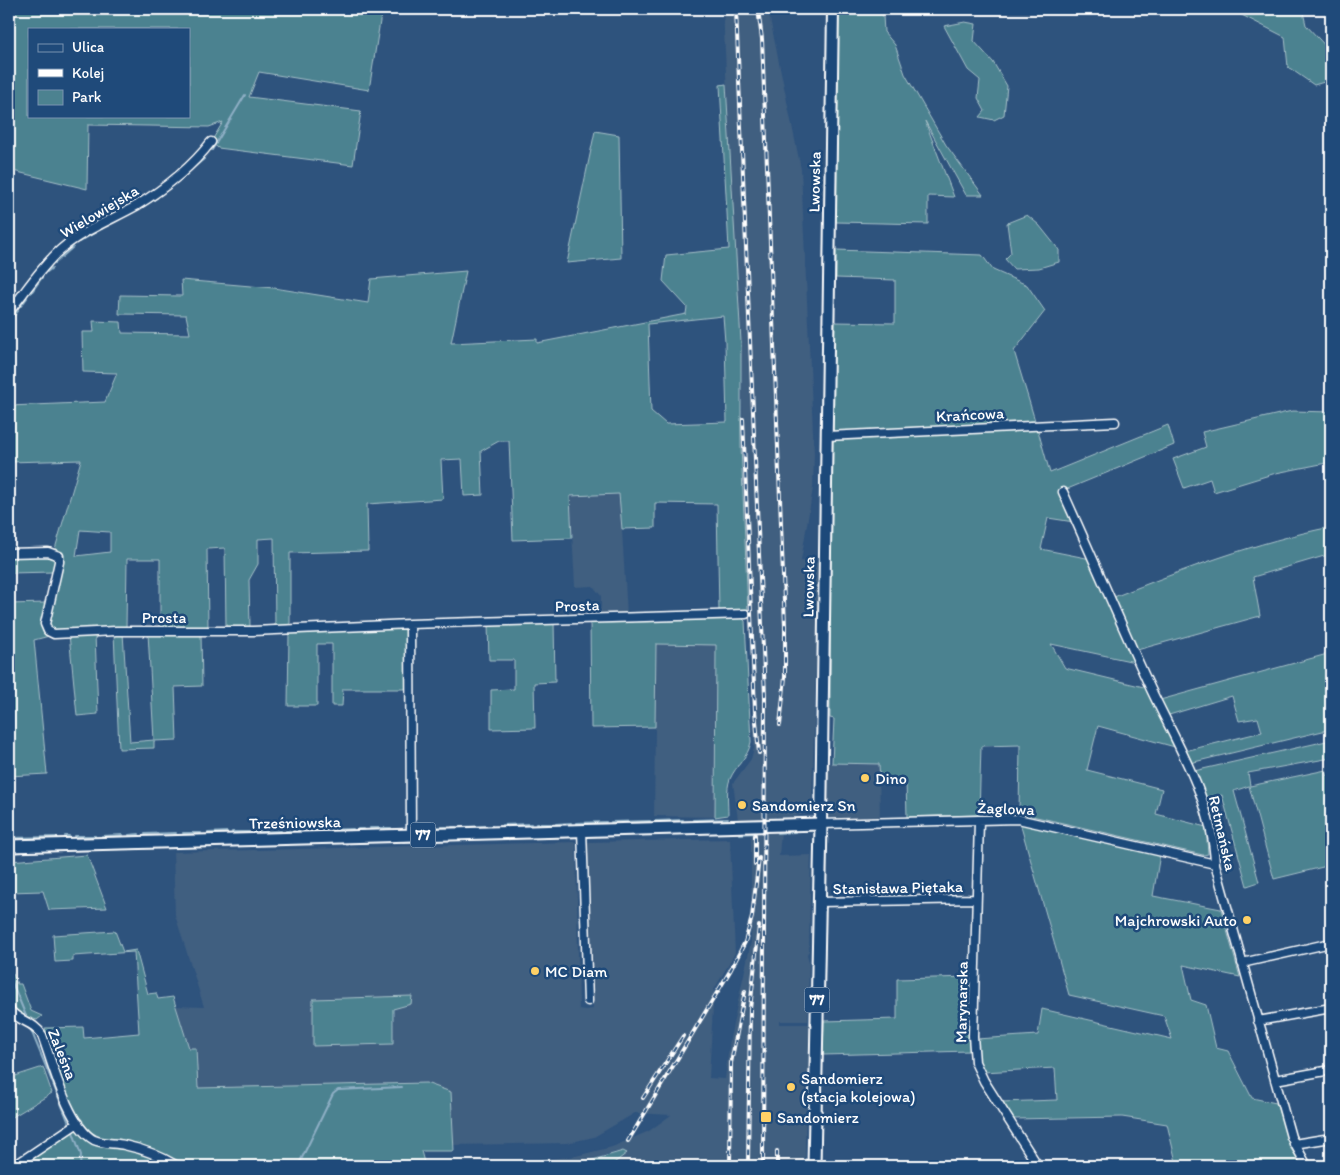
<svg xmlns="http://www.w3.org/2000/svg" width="1340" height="1175" viewBox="0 0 1340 1175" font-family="Itim,sans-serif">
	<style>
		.built { fill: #3f5e80; fill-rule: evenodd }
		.green { fill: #4c8290; stroke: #a6c0c8; fill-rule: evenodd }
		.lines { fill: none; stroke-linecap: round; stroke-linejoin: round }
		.stream { stroke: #8eafc5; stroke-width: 2 }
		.minor-casing { stroke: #fff; stroke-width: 11 }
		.secondary-casing { stroke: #fff; stroke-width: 14 }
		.primary-casing { stroke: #fff; stroke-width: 15 }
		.minor { stroke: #1f4a7a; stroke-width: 8 }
		.secondary { stroke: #1f4a7a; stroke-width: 10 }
		.primary { stroke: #1f4a7a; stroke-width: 11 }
		.rail-casing { stroke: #fff; stroke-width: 4 }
		.rail { stroke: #1f4a7a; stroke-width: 2; stroke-dasharray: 5.5; stroke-linecap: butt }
		.poi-dot { fill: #ffd166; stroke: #1f4a7a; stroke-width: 2 }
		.labels { text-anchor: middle; stroke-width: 5; stroke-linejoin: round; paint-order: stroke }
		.shield { fill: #1f4a7a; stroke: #bcc9d7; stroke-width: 1 }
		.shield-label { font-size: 15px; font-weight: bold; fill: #fff }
		.street-label { font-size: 16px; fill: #fff; stroke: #1f4a7a }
		.poi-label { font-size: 16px; fill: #fff; stroke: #1f4a7a; text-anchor: start }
	</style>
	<rect width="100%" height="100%" fill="#2e537d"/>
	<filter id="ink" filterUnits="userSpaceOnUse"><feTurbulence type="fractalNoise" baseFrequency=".02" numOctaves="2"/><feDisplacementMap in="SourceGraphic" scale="10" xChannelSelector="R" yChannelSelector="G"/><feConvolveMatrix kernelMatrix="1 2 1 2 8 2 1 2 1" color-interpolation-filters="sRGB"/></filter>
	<g filter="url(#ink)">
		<path class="built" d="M 723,9 L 768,9 L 801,169 L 814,453 L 813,488 L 801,561 L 819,563 L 812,803 L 805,814 L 782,819 L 776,816 L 776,832 L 781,832 L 779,856 L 811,855 L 809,951 L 807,954 L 809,962 L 808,1021 L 780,1021 L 780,1024 L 809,1024 L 811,1082 L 806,1083 L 805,1166 L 610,1166 L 626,1153 L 616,1152 L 579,1164 L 568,1165 L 544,1160 L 576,1156 L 612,1147 L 649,1131 L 671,1115 L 635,1113 L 594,1137 L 567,1143 L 453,1145 L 451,1093 L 281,1087 L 198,1088 L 196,1049 L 189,1048 L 176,1006 L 204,1007 L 175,915 L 173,852 L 576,842 L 579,1009 L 585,1010 L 593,1009 L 587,842 L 730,839 L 735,953 L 714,990 L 709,1078 L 725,1079 L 730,1038 L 751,942 L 751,832 L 756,832 L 756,820 L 738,820 L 733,783 L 751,759 L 754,748 L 744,525 L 741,342 L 733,224 ZM 313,999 L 408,1006 L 394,1007 L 393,1044 Z
			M 620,494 L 627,615 L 595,616 L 601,608 L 601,596 L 593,586 L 575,587 L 570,496 Z
			M 656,644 L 716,644 L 715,817 L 654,816 Z
			M 828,763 L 879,764 L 880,818 L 828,819 Z"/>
		<path class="green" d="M 9,9 L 347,9 L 381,15 L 369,90 L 259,72 L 249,97 L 361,111 L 353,165 L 218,148 L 211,142 L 223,122 L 209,127 L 88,125 L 87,189 L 9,170 ZM 29,29 L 189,29 L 189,116 L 29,116 Z
			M 838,9 L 878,9 L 883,16 L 884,32 L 895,45 L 905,74 L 946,145 L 983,195 L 966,195 L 925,121 L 954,197 L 928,196 L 928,224 L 836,222 Z
			M 1230,9 L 1295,9 L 1303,12 L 1306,25 L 1331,52 L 1331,80 L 1314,85 L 1288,67 L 1285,37 Z
			M 965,22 L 976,24 L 974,41 L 993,62 L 1007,86 L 1004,115 L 994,120 L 980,117 L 985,111 L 978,98 L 980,80 L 968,70 L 944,26 Z
			M 726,84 L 741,342 L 741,446 L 748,612 L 719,612 L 717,504 L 655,503 L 655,528 L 622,529 L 619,494 L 570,496 L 572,538 L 513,540 L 509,441 L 499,441 L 481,451 L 483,495 L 464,496 L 462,459 L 441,460 L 443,499 L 367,504 L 368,551 L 290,553 L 290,627 L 275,627 L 274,538 L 258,539 L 258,564 L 249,580 L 250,628 L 226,628 L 225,548 L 207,549 L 208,628 L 160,629 L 160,559 L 127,559 L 126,628 L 52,632 L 48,628 L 48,614 L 63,557 L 55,549 L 81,460 L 9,462 L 9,406 L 105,402 L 117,373 L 83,372 L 82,332 L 94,332 L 93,321 L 121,322 L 122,333 L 190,334 L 186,315 L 119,314 L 120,295 L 182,296 L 181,280 L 274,288 L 368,303 L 371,279 L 466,271 L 451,343 L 537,339 L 537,343 L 686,314 L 687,307 L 663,281 L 666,255 L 729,249 L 720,85 ZM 723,316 L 725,342 L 727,422 L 666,424 L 651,411 L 648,324 ZM 80,530 L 110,532 L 110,552 L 76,556 Z
			M 595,131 L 619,135 L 621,258 L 567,263 Z
			M 1027,215 L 1039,225 L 1059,250 L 1059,262 L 1039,268 L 1014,269 L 1005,259 L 1011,253 L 1007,223 Z
			M 836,250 L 982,255 L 993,270 L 1027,285 L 1045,311 L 1014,351 L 1036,424 L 831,435 L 835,322 L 895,323 L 895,280 L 836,278 Z
			M 1292,411 L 1331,412 L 1331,462 L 1276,473 L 1214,492 L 1210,479 L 1184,488 L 1173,459 L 1206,447 L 1202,432 Z
			M 1168,425 L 1174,445 L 1065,490 L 1074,522 L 1048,518 L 1041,549 L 1091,559 L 1135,662 L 1051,644 L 1065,668 L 1148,688 L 1175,747 L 1098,726 L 1087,770 L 1162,789 L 1156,814 L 1206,827 L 1208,854 L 1203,855 L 1028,815 L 1019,815 L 1020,745 L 981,746 L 979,815 L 907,817 L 906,781 L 880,781 L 879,764 L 832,763 L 834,719 L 830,718 L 831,438 L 1037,427 L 1050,473 Z
			M 1331,527 L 1331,554 L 1253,577 L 1260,616 L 1137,650 L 1114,597 C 1185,569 1256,542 1331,527 Z
			M 48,554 L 57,560 L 54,572 L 9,573 L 9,556 Z
			M 46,603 L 42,625 L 53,635 L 34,640 L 47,774 L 9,776 L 9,604 Z
			M 741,617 L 745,621 L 751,742 C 748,758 736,765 730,779 C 726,789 728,804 728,815 L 715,817 L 716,645 L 656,644 L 655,727 L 591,728 L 590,620 Z
			M 554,622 L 555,682 L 534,683 L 535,728 L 491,729 L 491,690 L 514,689 L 514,660 L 489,660 L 488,624 Z
			M 403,627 L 407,632 L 406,689 L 343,689 L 342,706 L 332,706 L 332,644 L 317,644 L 317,706 L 288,706 L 289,633 Z
			M 114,633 L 123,633 L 130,742 L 154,740 L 148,633 L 201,634 L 202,686 L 175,687 L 177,740 L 154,741 L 154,748 L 119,749 Z
			M 69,634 L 95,634 L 98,714 L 77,716 Z
			M 1331,653 L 1331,729 L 1190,763 L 1185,751 L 1262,732 L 1258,718 L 1239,721 L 1232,696 L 1169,715 L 1160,700 Z
			M 1331,740 L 1331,758 L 1248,773 L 1250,786 L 1326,770 L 1331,789 L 1331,865 L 1274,879 L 1249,786 L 1234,791 L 1259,882 L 1247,886 L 1222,795 L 1205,799 L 1194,771 Z
			M 1020,823 L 1160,854 L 1153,896 L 1221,909 L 1240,977 L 1183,965 L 1191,1000 L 1206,1005 L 1216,1048 L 1228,1051 L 1252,1098 L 1276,1103 L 1291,1149 L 1302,1166 L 1177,1166 L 1167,1124 L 1122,1117 L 1013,1119 L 1001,1102 L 1057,1100 L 1055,1068 L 983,1072 L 979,1060 L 976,1039 L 1038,1035 L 1042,1009 L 1172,1039 L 1164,1016 L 1069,995 Z
			M 87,855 L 107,908 L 49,910 L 43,891 L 9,892 L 9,861 Z
			M 115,931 L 123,952 L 136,950 L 148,994 L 156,993 L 158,999 L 173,997 L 189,1048 L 196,1048 L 198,1088 L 426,1083 L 451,1092 L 454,1151 L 421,1151 L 425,1166 L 184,1166 C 167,1155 149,1146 128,1141 C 119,1139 107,1140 98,1136 C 70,1123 54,1057 45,1028 L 83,1027 L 84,1038 L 139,1033 L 134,952 L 73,956 L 73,961 L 55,962 L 53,935 Z
			M 9,964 L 17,984 L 21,984 L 31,1011 L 42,1016 L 37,1020 C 24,1016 15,1014 9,1001 Z
			M 971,977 L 970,1051 L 823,1055 L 824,1021 L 897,1019 L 897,979 Z
			M 412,996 L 411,1004 L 393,1009 L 393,1044 L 313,1046 L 313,999 Z
			M 43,1067 L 52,1093 L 9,1119 L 9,1078 Z
			M 77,1127 L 85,1136 L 148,1154 L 170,1166 L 17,1166 Z
			M 623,1151 L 627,1153 L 610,1166 L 504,1166 L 505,1164 L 544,1160 L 568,1165 L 579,1164 Z"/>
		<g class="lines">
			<path class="stream" d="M 212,150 L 245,95
				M 162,194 L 204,159
				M 144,206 L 157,198
				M 79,242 L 103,228
				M 55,263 L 73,247
				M 47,272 L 52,268
				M 31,293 L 43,276
				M 21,306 L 27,298
				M 9,321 L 18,311
				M 693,820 L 728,819
				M 655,821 L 683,820
				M 611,822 L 650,821
				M 576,823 L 606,822
				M 536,824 L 551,824
				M 556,824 L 571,823
				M 502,825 L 531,824
				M 452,827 L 456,827
				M 461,827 L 492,826
				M 370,828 L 391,828
				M 415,828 L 447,827
				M 358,829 L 363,829
				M 310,830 L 318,830
				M 324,830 L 353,829
				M 286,831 L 302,831
				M 232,832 L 249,832
				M 254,832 L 281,831
				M 183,833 L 201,833
				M 208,833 L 227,832
				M 710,833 L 728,833
				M 777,833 L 795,832
				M 145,834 L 176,833
				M 681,834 L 700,833
				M 739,834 L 756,833
				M 129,835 L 139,834
				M 634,835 L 671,834
				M 65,836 L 69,836
				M 75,836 L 95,836
				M 102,836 L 123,835
				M 591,836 L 624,835
				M 9,838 L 57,837
				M 528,838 L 574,837
				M 490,839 L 502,839
				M 508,839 L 518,838
				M 445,840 L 482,839
				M 376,842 L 393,842
				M 403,842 L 433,841
				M 342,843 L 365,843
				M 298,844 L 337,843
				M 209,846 L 226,846
				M 234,846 L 290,844
				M 9,853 L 51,850
				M 9,975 L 26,1016
				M 31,1030 L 69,1123
				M 72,1129 L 81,1155 L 80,1166
				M 298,1166 L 333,1094 L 338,1090 L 402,1087"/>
			<defs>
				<path id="minor" d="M 9,312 C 25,292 41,267 60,250 C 82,231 111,220 136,206 C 164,189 191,168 211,142
					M 827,436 L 1115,422
					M 1063,492 C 1092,556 1119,620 1148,683 C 1174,740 1213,799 1215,864 L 1291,1137 L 1307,1166
					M 9,553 L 48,552 L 59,556 L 59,562 L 45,624 L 48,631 L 54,634 L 116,631 L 253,631 L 410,624 L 746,614
					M 410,624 L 411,835
					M 979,821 L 973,1036 L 975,1062 L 984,1081 L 1038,1166
					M 821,824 L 1018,819 L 1215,864
					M 582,830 L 588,1001
					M 820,902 L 976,899
					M 1242,963 L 1331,943
					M 9,1009 C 18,1022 34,1021 42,1035 C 52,1062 68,1126 94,1140 C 103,1144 115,1143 124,1145 C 143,1149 161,1156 177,1166
					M 1258,1021 L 1331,1008
					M 1275,1080 L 1331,1070
					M 1294,1144 L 1331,1138
					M 14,1166 L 78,1123"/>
				<path id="secondary" d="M 821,824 L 833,9"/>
				<path id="primary" d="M 9,846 L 821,824 L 814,1166"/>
			</defs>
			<use href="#minor" class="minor-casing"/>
			<use href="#secondary" class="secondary-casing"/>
			<use href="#primary" class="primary-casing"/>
			<use href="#minor" class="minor"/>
			<use href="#secondary" class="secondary"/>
			<use href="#primary" class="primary"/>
			<defs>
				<path id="rail" d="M 736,9 L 765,696 L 763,1166
					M 758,9 L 762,39 L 785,626 L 785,677 L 780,725
					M 743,419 L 755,710 L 759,753
					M 755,864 L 755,835
					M 643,1098 L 683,1036
					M 628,1141 L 730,971 L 745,942 L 752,917 L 759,858
					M 777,1151 L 777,1166
					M 730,1166 L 731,1063 L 745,991
					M 748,1166 L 750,1009 L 759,926"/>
			</defs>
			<use href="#rail" class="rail-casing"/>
			<use href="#rail" class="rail"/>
		</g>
	</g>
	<g class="poi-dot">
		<circle cx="865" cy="778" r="5"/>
		<circle cx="742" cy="805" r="5"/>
		<circle cx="1247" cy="920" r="5"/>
		<circle cx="535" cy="971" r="5"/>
		<circle cx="791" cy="1087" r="5"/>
		<rect x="760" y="1111" width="12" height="12" rx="2.5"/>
	</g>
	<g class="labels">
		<g class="shield">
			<rect x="410.5" y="822.5" width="25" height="25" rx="4"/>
			<rect x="804.5" y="987.5" width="25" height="25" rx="4"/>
		</g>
		<g class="shield-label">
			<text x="423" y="840">77</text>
			<text x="817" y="1005">77</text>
		</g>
		<g class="street-label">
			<text transform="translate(814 182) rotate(-89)" y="6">Lwowska</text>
			<text transform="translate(99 211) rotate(-31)" y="6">Wielowiejska</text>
			<text transform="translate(970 414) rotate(-3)" y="6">Krańcowa</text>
			<text transform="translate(808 587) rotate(-89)" y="6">Lwowska</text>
			<text transform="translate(577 605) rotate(-2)" y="6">Prosta</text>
			<text x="164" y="623">Prosta</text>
			<text transform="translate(1006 808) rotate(2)" y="6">Żaglowa</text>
			<text transform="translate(295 822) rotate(-1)" y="6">Trześniowska</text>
			<text transform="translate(1223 833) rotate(77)" y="6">Retmańska</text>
			<text transform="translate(898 887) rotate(-1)" y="6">Stanisława Piętaka</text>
			<text transform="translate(961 1002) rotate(-89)" y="6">Marynarska</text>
			<text transform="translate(63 1054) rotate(68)" y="6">Zaleśna</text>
		</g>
		<g class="poi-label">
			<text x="875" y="784">Dino</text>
			<text x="752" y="811">Sandomierz Sn</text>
			<text x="1237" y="926" text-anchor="end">Majchrowski Auto</text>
			<text x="545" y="977">MC Diam</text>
			<text x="801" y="1084">Sandomierz<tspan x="801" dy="18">(stacja kolejowa)</tspan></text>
			<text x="777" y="1123">Sandomierz</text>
		</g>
	</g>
	<rect width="1340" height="1175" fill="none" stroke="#1f4a7a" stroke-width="30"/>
	<rect x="15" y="15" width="1310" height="1145" fill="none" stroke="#fff" stroke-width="2" filter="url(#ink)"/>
	<rect x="28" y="28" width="162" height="90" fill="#1f4a7a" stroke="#7992af"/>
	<rect x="38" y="44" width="25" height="8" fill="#1f4a7a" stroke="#7992af"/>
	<text x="72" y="52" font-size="15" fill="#ffffff">Ulica</text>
	<rect x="38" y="69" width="25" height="8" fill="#ffffff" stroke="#7992af"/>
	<text x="72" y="78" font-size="15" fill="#ffffff">Kolej</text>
	<rect x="38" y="90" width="25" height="15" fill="#4c8290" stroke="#7992af"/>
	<text x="72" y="102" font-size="15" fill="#ffffff">Park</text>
</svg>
